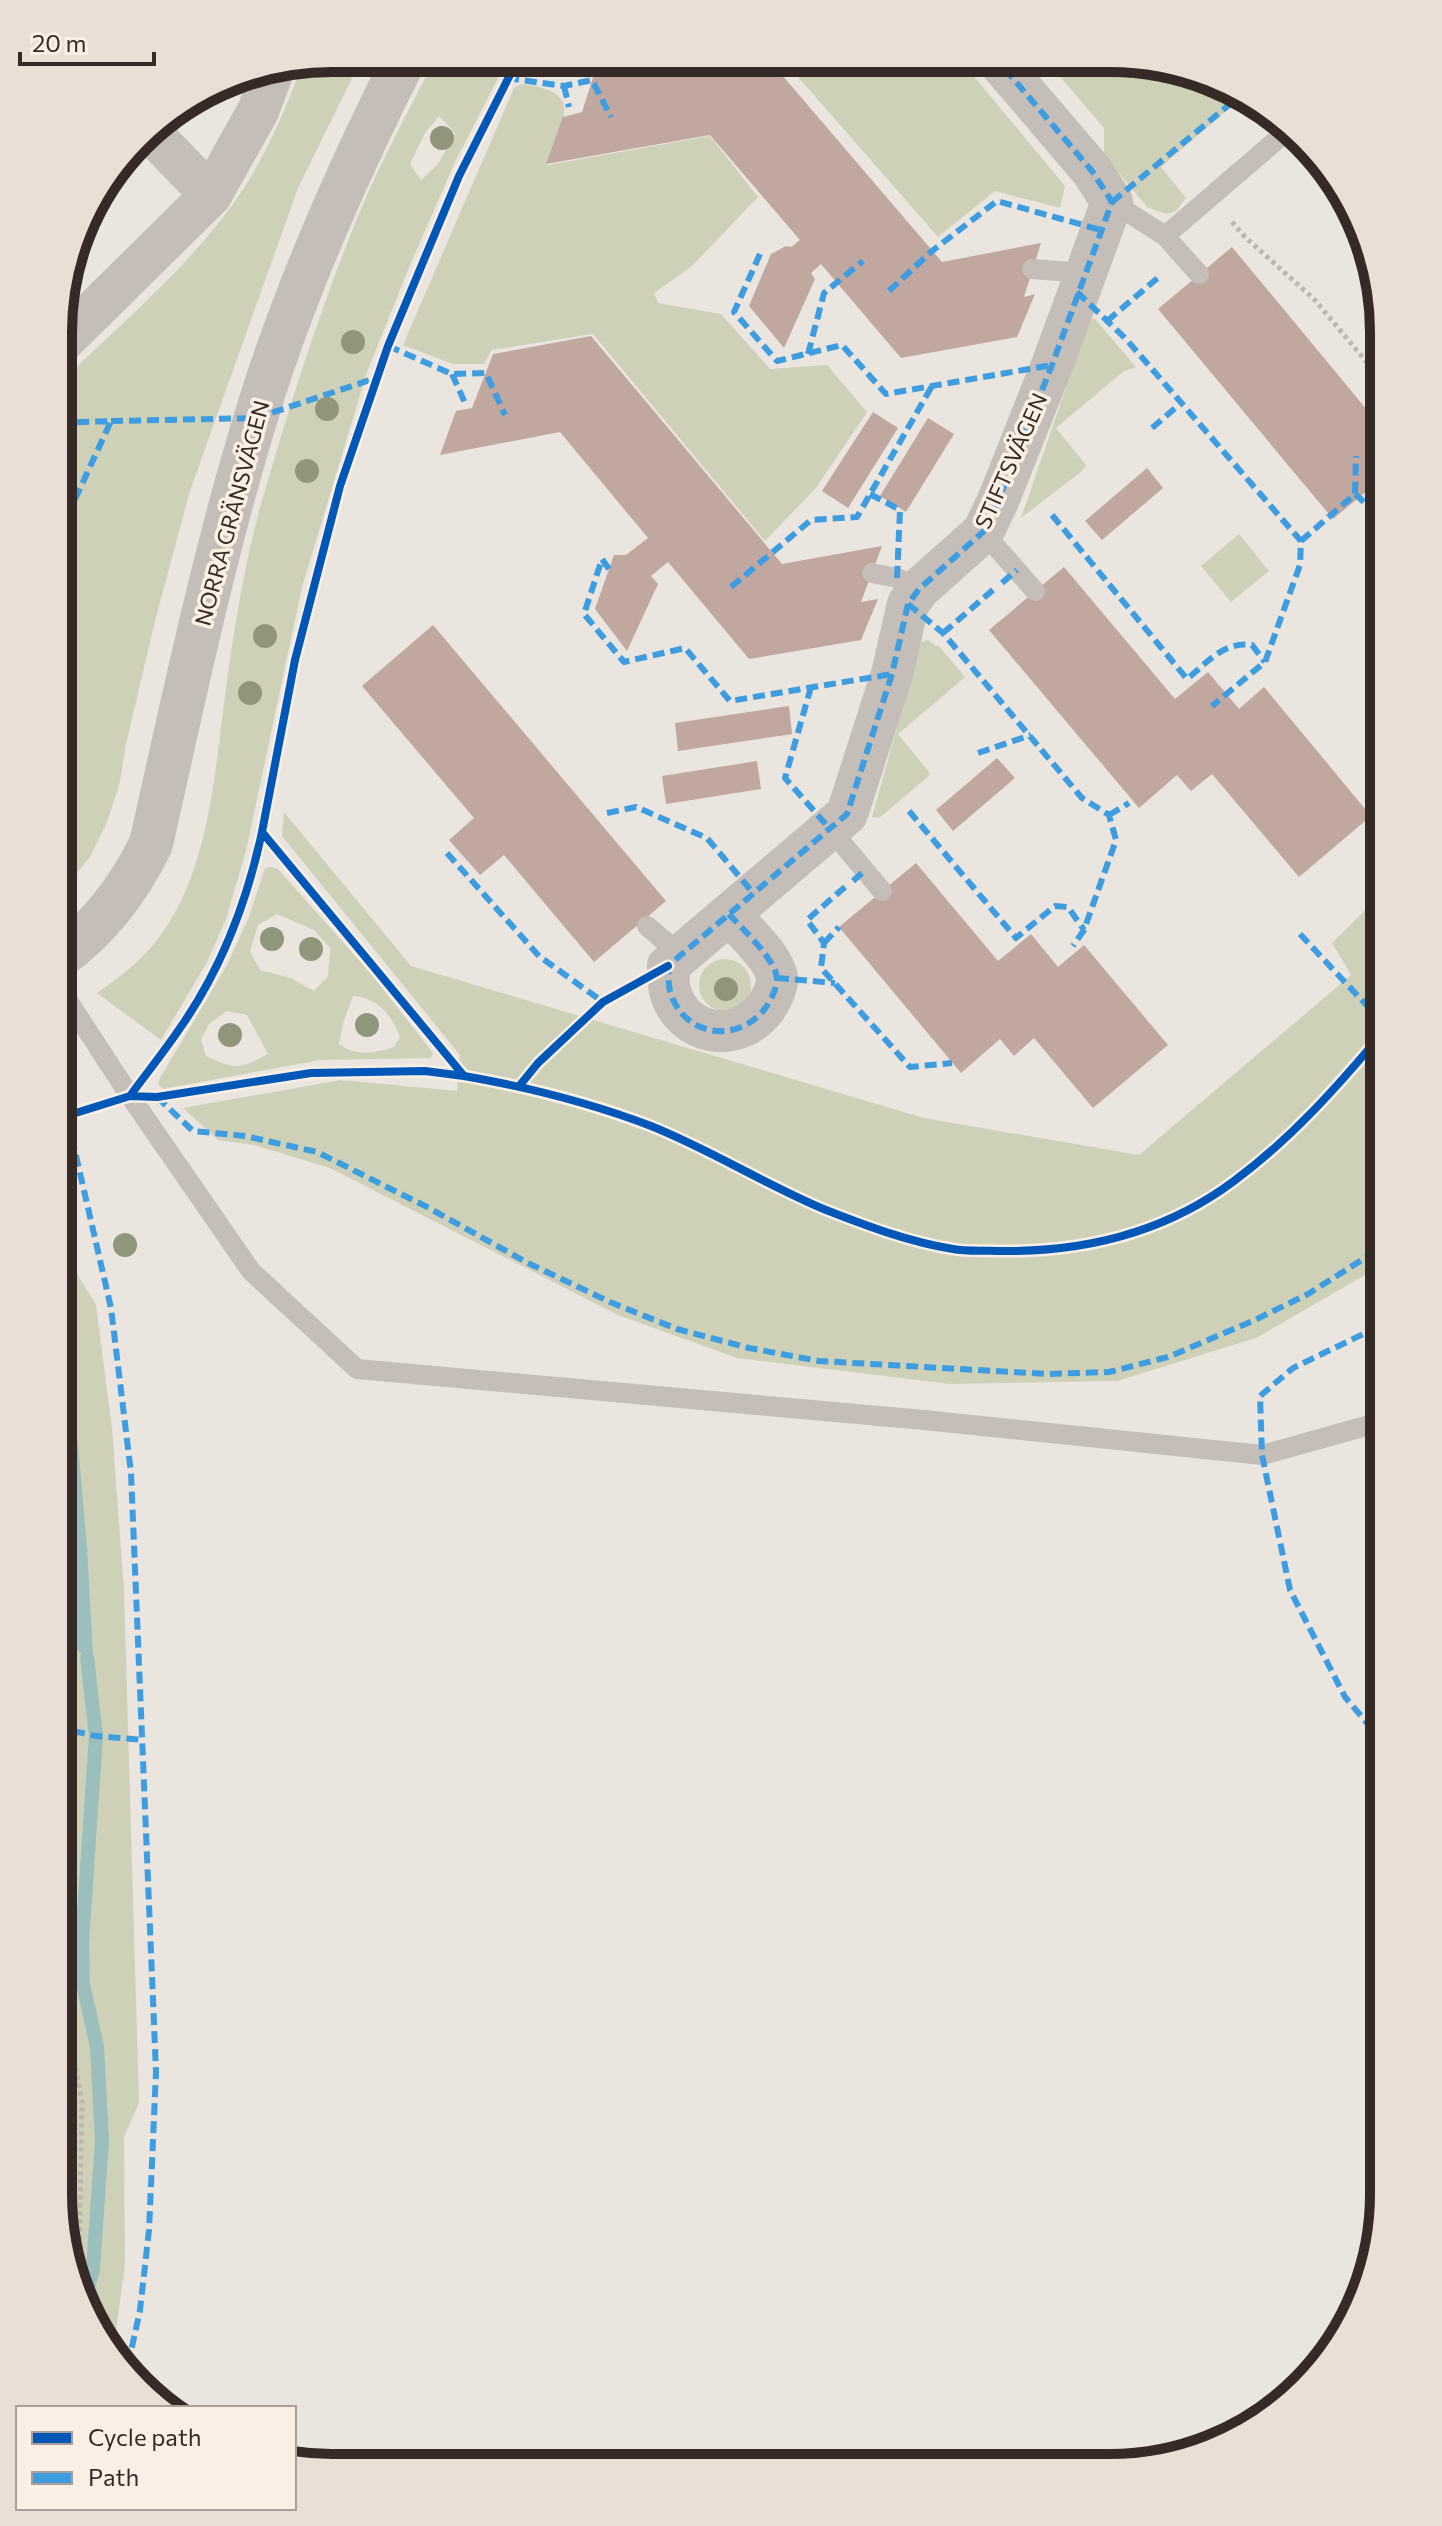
<svg xmlns="http://www.w3.org/2000/svg" width="1442" height="2526" viewBox="0 0 1442 2526" font-family="Commissioner,sans-serif">
	<style>
		.green { fill: #ced1b8; fill-rule: evenodd }
		.water { fill: #9abfbc }
		.lines { fill: none; stroke-linecap: round; stroke-linejoin: round }
		.stream { stroke: #9abfbc; stroke-width: 14 }
		.building { fill: #c0a7a0 }
		.path { stroke: #beb5b0; stroke-width: 5; stroke-dasharray: 4 4; stroke-linecap: butt }
		.service { stroke: #c5bdb8; stroke-width: 20 }
		.minor { stroke: #c5bdb8; stroke-width: 42 }
		.tertiary { stroke: #c5bdb8; stroke-width: 44 }
		.quiet { stroke: #3e9ce0; stroke-width: 6; stroke-dasharray: 12 6; stroke-linecap: butt }
		.cycleway-casing { stroke: #f9efe5; stroke-width: 13 }
		.cycleway { stroke: #0057b8; stroke-width: 8 }
		.tree { fill: #91957b }
		.labels { text-anchor: middle; stroke-width: 7; stroke-linejoin: round; paint-order: stroke }
		.street-label { font-size: 22px; fill: #352a26; stroke: #f9efe5 }
		.rim { fill: none; stroke: #352a26; stroke-width: 10 }
	</style>
	<rect width="100%" height="100%" fill="#ebe5df"/>
	<path class="green" d="M 332,58 L 362,58 L 298,188 L 190,491 L 156,617 L 126,744 L 120,782 L 107,822 L 90,857 L 60,894 L 60,383 C 119,325 187,269 235,201 C 265,159 284,112 303,64 Z
		M 435,59 L 508,59 L 455,162 L 410,265 L 367,372 L 302,587 L 246,851 L 226,919 L 207,962 L 161,1040 L 97,993 C 114,981 130,969 144,955 C 211,886 214,771 227,681 C 236,615 248,544 268,480 C 294,391 323,302 358,216 C 380,163 409,110 435,59 ZM 439,116 L 455,133 L 438,164 L 421,180 L 410,164 L 425,133 Z
		M 784,61 L 962,62 L 1065,186 L 1060,208 L 995,191 L 938,237 Z
		M 1029,62 L 1163,63 L 1239,100 L 1161,167 L 1186,198 L 1176,211 L 1166,214 L 1147,207 L 1104,155 L 1104,128 L 1056,72 L 1035,71 Z
		M 521,84 C 591,93 558,120 547,165 L 710,136 L 758,197 L 692,266 L 654,293 L 658,303 L 721,314 L 770,369 L 827,365 L 867,412 L 816,488 L 765,541 L 593,334 L 492,350 L 484,364 L 453,364 L 403,345 L 514,88 Z
		M 1090,318 L 1095,319 L 1136,367 L 1124,371 L 1056,428 L 1086,465 L 1082,471 L 1021,518 Z
		M 1239,534 L 1269,571 L 1231,602 L 1201,566 Z
		M 928,640 L 936,646 L 938,645 L 965,677 L 898,734 L 930,773 L 928,777 L 879,818 L 872,817 L 921,642 Z
		M 284,812 L 411,966 L 924,1118 L 1139,1155 L 1351,975 L 1332,943 L 1384,892 L 1384,1264 L 1256,1338 L 1117,1381 L 950,1384 L 737,1358 L 618,1315 L 330,1168 L 254,1145 L 218,1140 L 183,1108 L 341,1080 L 457,1091 L 460,1055 L 282,836 Z
		M 271,867 L 278,869 L 372,975 L 433,1053 L 431,1058 L 320,1060 L 163,1089 L 158,1084 L 160,1078 L 227,965 L 249,917 L 265,868 ZM 277,914 L 314,930 L 330,948 L 328,976 L 314,991 L 291,978 L 260,970 L 250,951 L 258,925 ZM 353,996 C 378,998 391,1014 400,1037 L 394,1047 C 375,1053 357,1057 339,1044 L 343,1023 ZM 227,1011 L 247,1015 L 268,1054 C 240,1069 235,1070 206,1056 L 201,1040 L 209,1024 Z
		M699 985a26 26 0 1 1 52 0a26 26 0 1 1-52 0Z
		M 59,1188 L 63,1188 L 61,1200 L 69,1228 L 74,1269 L 96,1305 L 112,1428 L 124,1590 L 139,2103 L 124,2137 L 125,2265 L 114,2345 L 73,2283 L 58,2194 Z"/>
	<path class="water" d="M 59,1314 L 65,1324 L 69,1343 L 87,1547 L 93,1656 L 87,1657 L 70,1645 L 59,1629 Z"/>
	<g class="lines">
		<path class="stream" d="M 84,2300 L 93,2270 L 102,2140 L 97,2047 L 83,1984 L 82,1942 L 96,1736 L 87,1657"/>
	</g>
	<path class="building" d="M 615,60 L 770,61 L 942,262 L 1041,243 L 1024,297 L 1035,294 L 1017,337 L 901,358 L 821,264 L 811,273 L 815,279 L 784,348 L 749,306 L 771,254 L 786,246 L 791,247 L 800,240 L 710,135 L 546,164 L 563,117 L 582,112 L 598,62 Z
		M 95,199 L 103,207 L 81,229 L 86,210 Z
		M 1232,247 L 1372,416 L 1384,407 L 1384,497 L 1374,485 L 1333,519 L 1158,309 Z
		M 591,336 L 782,564 L 882,546 L 861,602 L 878,599 L 861,640 L 749,659 L 668,562 L 651,576 L 658,584 L 627,651 L 595,609 L 614,555 L 626,555 L 648,538 L 560,432 L 440,455 L 456,411 L 472,408 L 493,354 Z
		M 873,412 L 898,428 L 848,508 L 822,491 Z
		M 928,418 L 954,434 L 906,512 L 880,496 Z
		M 1147,468 L 1163,488 L 1102,540 L 1085,521 Z
		M 1064,567 L 1175,699 L 1208,672 L 1239,709 L 1264,687 L 1371,816 L 1299,877 L 1212,774 L 1191,791 L 1177,775 L 1139,808 L 989,630 Z
		M 433,625 L 666,901 L 594,962 L 504,855 L 480,875 L 449,840 L 474,818 L 362,686 Z
		M 789,706 L 792,734 L 678,751 L 675,723 Z
		M 997,758 L 1015,778 L 953,831 L 936,810 Z
		M 757,761 L 761,789 L 666,804 L 662,776 Z
		M 916,863 L 998,961 L 1031,934 L 1058,967 L 1084,945 L 1168,1045 L 1093,1108 L 1034,1038 L 1014,1056 L 1000,1039 L 961,1073 L 839,927 Z"/>
	<g class="lines">
		<path class="path" d="M 1232,222 L 1245,237 L 1314,299 L 1384,383
			M 59,1167 L 74,1147
			M 58,1907 C 64,1868 91,1730 59,1706
			M 58,2032 L 76,2070 L 82,2101 L 79,2262 L 74,2285"/>
		<path class="service" d="M 1112,202 L 1165,236 L 1199,274
			M 1165,236 L 1279,138
			M 1032,269 L 1085,273
			M 983,532 L 1035,591
			M 872,573 L 897,578 L 919,589
			M 831,830 L 882,891
			M 647,926 L 680,954
			M 59,987 L 130,1096 L 251,1271 L 357,1369 L 924,1420 L 1262,1455 L 1384,1421"/>
		<path class="minor" d="M 148,130 L 211,195
			M 60,344 L 211,195 L 258,111 L 274,69
			M 729,914 C 742,929 776,959 777,979 C 777,988 771,1000 766,1007 C 739,1045 683,1037 670,991 C 668,983 669,974 668,966 L 847,814 L 892,674 L 908,604 L 919,589 L 983,532 L 998,501 L 1052,365 L 1112,202 L 1092,171 L 999,62"/>
		<path class="tertiary" d="M 59,957 C 101,927 129,889 151,844 C 184,697 215,548 260,404 C 297,285 349,169 405,58"/>
		<path class="quiet" d="M 507,78 L 564,86 L 592,80 L 611,117
			M 564,86 L 569,107
			M 1112,202 L 1236,99
			M 760,254 L 734,312 L 777,361 L 842,345 L 886,394 L 1052,365
			M 889,291 L 932,251 L 997,201 L 1101,230
			M 1077,292 L 1126,339 L 1301,541 L 1300,565 L 1265,662 L 1212,706
			M 1107,321 L 1160,276
			M 388,346 L 452,374 L 486,373 L 505,415
			M 808,354 L 824,293 L 863,261
			M 452,374 L 465,403
			M 111,421 L 256,418 L 376,378
			M 1152,428 L 1180,404
			M 870,494 L 900,510 L 897,578
			M 1355,494 L 1384,520
			M 1052,515 L 1187,679 C 1208,662 1224,641 1252,645 L 1265,662
			M 60,532 L 111,421 L 60,423
			M 1301,541 L 1355,494 L 1356,456
			M 609,569 L 602,559 L 584,614 L 624,662 L 685,648 L 730,701 L 892,674
			M 1002,583 L 1017,570
			M 731,587 L 811,520 L 857,517 L 932,386
			M 908,604 L 943,633 L 1082,798 L 1109,815 L 1116,840 L 1084,930 L 1073,946
			M 943,633 L 994,589
			M 811,687 L 785,778 L 831,830
			M 978,753 L 1031,735
			M 909,811 L 1016,938 L 1055,906 L 1068,907 L 1084,930
			M 607,813 L 636,807 L 707,838 L 754,894
			M 1109,815 L 1129,803
			M 447,853 L 539,956 L 603,1002
			M 853,881 L 864,871
			M 845,887 L 807,920 L 824,943 L 821,968 L 910,1067 L 952,1063
			M 729,914 C 742,929 776,959 777,979 C 777,988 771,1000 766,1007 C 739,1045 683,1037 670,991 C 668,983 669,974 668,966 L 847,814 L 892,674 L 908,604 L 919,589 L 983,532 L 998,501 L 1052,365 L 1112,202 L 1092,171 L 999,62
			M 1300,934 L 1384,1024
			M 824,943 L 839,927
			M 777,978 L 835,983
			M 157,1097 L 193,1131 L 245,1136 L 317,1152 L 429,1208 L 528,1263 L 610,1302 L 677,1329 L 749,1348 L 819,1361 L 1048,1374 L 1109,1372 L 1168,1357 L 1255,1320 L 1308,1294 L 1384,1246
			M 59,1104 L 66,1116 L 74,1147 L 111,1308 L 131,1473 L 156,2072 L 149,2230 L 140,2310 L 128,2365
			M 59,1701 L 65,1711
			M 73,1731 L 96,1736 L 143,1740
			M 1384,1743 L 1345,1697 L 1290,1590 L 1262,1455 L 1260,1396 L 1293,1368 L 1384,1324"/>
		<defs>
			<path id="cycleway" d="M 518,59 L 459,176 L 388,346 L 340,486 L 295,660 L 262,832 L 464,1076 C 527,1087 591,1103 651,1126 C 711,1150 766,1185 826,1210 C 867,1226 909,1242 953,1249 C 968,1252 986,1250 1001,1251 C 1086,1252 1166,1232 1234,1181 C 1291,1139 1339,1085 1384,1031
				M 520,1085 L 538,1063 L 603,1002 L 668,966
				M 130,1096 C 146,1074 163,1053 178,1031 C 220,972 247,902 262,832
				M 66,1116 L 130,1096 L 157,1097 L 311,1073 L 425,1071 L 464,1076"/>
		</defs>
		<use href="#cycleway" class="cycleway-casing"/>
		<use href="#cycleway" class="cycleway"/>
	</g>
	<g class="tree">
		<circle cx="442" cy="138" r="12"/>
		<circle cx="353" cy="342" r="12"/>
		<circle cx="327" cy="409" r="12"/>
		<circle cx="307" cy="471" r="12"/>
		<circle cx="265" cy="636" r="12"/>
		<circle cx="250" cy="693" r="12"/>
		<circle cx="272" cy="939" r="12"/>
		<circle cx="311" cy="949" r="12"/>
		<circle cx="726" cy="989" r="12"/>
		<circle cx="367" cy="1025" r="12"/>
		<circle cx="230" cy="1035" r="12"/>
		<circle cx="125" cy="1245" r="12"/>
	</g>
	<g class="labels">
		<g class="street-label">
			<text transform="translate(1011 461) rotate(-66)" y="8">STIFTSVÄGEN</text>
			<text transform="translate(232 513) rotate(-75)" y="8">NORRA GRÄNSVÄGEN</text>
		</g>
	</g>
	<path d="M0 0H1442V2526H0ZM332 72H1110A260 260 0 0 1 1370 332V2194A260 260 0 0 1 1110 2454H332A260 260 0 0 1 72 2194V332A260 260 0 0 1 332 72Z" fill="#e9dfd6" fill-rule="evenodd"/>
	<path class="rim" d="M332 72H1110A260 260 0 0 1 1370 332V2194A260 260 0 0 1 1110 2454H332A260 260 0 0 1 72 2194V332A260 260 0 0 1 332 72Z"/>
	<rect x="16" y="2406" width="280" height="104" fill="#f9efe5" stroke="#aba099" stroke-width="2"/>
	<rect x="32" y="2432" width="40" height="12" fill="#0057b8" stroke="#aba099" stroke-width="2"/>
	<text x="88" y="2446" font-size="24" fill="#352a26">Cycle path</text>
	<rect x="32" y="2472" width="40" height="12" fill="#3e9ce0" stroke="#aba099" stroke-width="2"/>
	<text x="88" y="2486" font-size="24" fill="#352a26">Path</text>
	<path d="M20 52v12h134v-12" fill="none" stroke="#352a26" stroke-width="4"/>
	<text x="32" y="52" font-size="24" fill="#352a26" stroke="#f9efe5" stroke-width="6" paint-order="stroke">20 m</text>
</svg>
